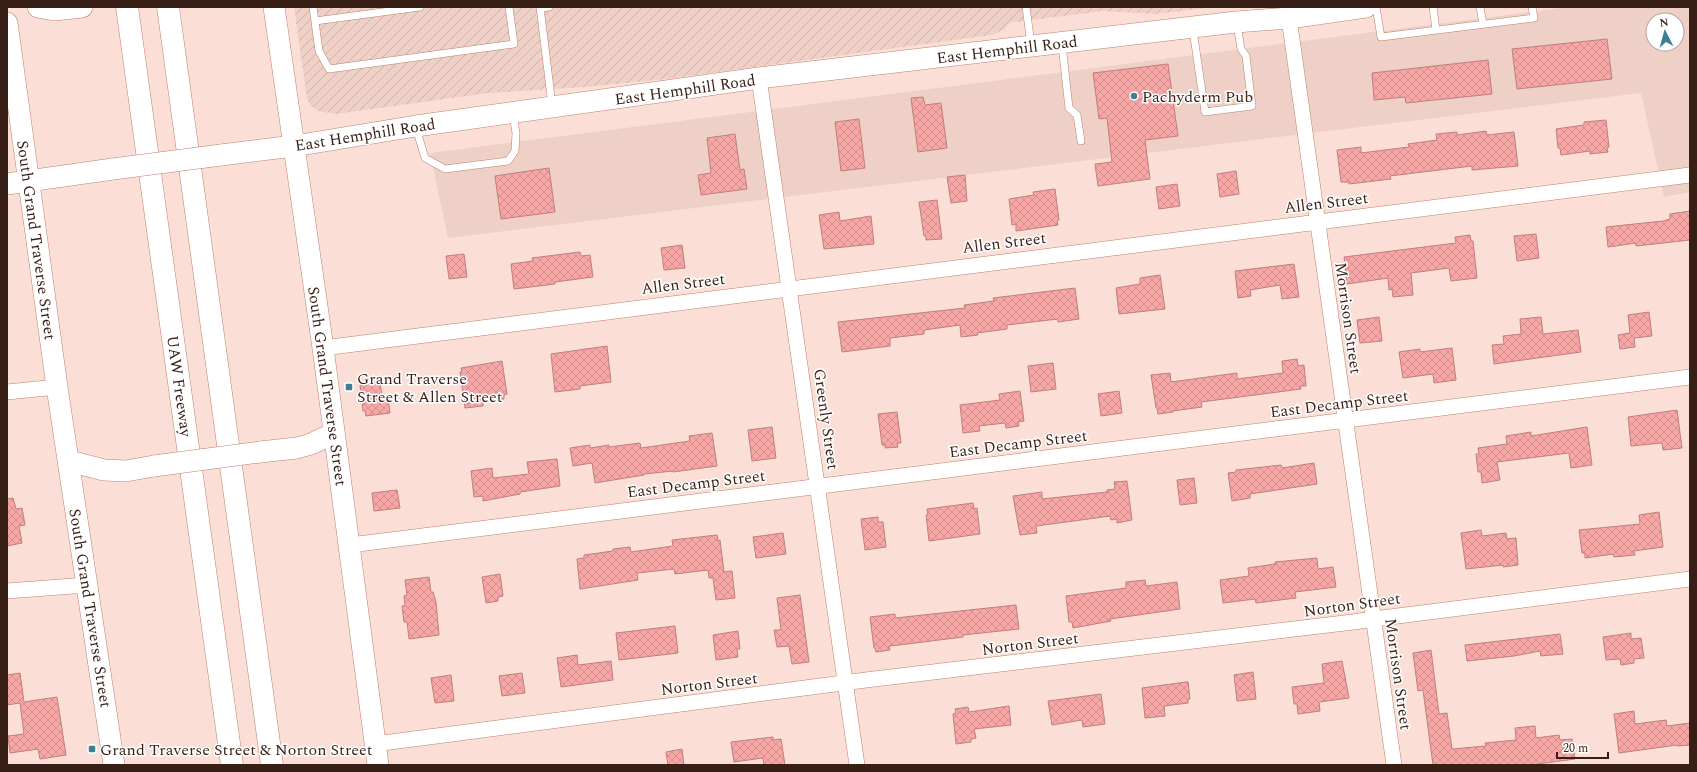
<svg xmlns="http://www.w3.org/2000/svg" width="1697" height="772" viewBox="0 0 1697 772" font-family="Spectral,serif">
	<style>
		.built { fill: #eed0c6; fill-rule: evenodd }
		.industrial { fill: url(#industrial-furrows) }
		.building { fill: url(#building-cross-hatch); stroke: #c17e7e }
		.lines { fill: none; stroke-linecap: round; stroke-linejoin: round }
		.lane-casing { stroke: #be806b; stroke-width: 8 }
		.street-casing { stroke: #be806b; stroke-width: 16 }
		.secondary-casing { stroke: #be806b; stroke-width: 22 }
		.highway-casing { stroke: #be806b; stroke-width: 23 }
		.lane { stroke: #fff; stroke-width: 7 }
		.street { stroke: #fff; stroke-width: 15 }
		.secondary { stroke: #fff; stroke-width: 21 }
		.highway { stroke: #fff; stroke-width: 22 }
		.secondary-bridge-casing { stroke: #be806b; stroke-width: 22; stroke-linecap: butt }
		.secondary-bridge { stroke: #fff; stroke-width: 21 }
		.poi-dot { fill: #3e7f92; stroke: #fff; stroke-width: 1.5 }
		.labels { text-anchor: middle; stroke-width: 3; stroke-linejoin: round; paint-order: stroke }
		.street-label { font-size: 16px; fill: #371f16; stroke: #fff }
		.poi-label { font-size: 16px; fill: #371f16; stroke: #fff; text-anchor: start }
	</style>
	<defs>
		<pattern id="industrial-furrows" width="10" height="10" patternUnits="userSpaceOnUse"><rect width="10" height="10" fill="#eed0c6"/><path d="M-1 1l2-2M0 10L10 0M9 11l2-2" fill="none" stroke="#cdb2a9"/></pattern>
		<pattern id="building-cross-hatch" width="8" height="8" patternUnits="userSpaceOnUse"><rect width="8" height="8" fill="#f6a7a6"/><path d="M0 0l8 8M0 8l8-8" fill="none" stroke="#d48f8e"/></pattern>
	</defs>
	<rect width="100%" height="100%" fill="#fbdfd6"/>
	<path class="built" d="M 1569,7 L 1690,7 L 1690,192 L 1664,197 L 1641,93 L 448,238 L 430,153 ZM 1653,20 L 1677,20 L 1677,44 L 1653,44 Z"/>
	<path class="industrial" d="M 294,7 L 1216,7 L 1156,14 L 1103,11 L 1009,23 L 1005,29 L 992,35 L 666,79 L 585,87 L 488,93 L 336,114 L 318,111 L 311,106 L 307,99 Z"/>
	<path class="building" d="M 1607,39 L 1612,79 L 1517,89 L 1512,49 Z
		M 1488,60 L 1492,94 L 1406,103 L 1405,97 L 1374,100 L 1372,73 Z
		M 1168,64 L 1178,136 L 1145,140 L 1150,179 L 1098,186 L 1095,164 L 1112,162 L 1107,118 L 1099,119 L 1093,73 Z
		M 923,97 L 925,105 L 941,103 L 947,148 L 918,152 L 911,98 Z
		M 859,119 L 865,168 L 841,171 L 835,122 Z
		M 1606,120 L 1609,147 L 1607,148 L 1608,152 L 1590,154 L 1590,151 L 1561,155 L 1560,148 L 1558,148 L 1556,129 L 1584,125 L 1584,122 Z
		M 1486,131 L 1487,135 L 1514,132 L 1518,166 L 1472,170 L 1472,166 L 1390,176 L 1391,179 L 1349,184 L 1349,182 L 1341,182 L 1337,150 L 1361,147 L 1361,153 L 1409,147 L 1408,144 L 1437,140 L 1436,134 L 1457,132 L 1457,135 Z
		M 735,134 L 740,170 L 744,169 L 747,189 L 701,195 L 698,175 L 711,173 L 707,138 Z
		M 549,168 L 555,212 L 501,219 L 495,176 Z
		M 1236,171 L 1239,194 L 1220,197 L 1217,174 Z
		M 965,175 L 967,201 L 951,203 L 947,177 Z
		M 1177,184 L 1180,206 L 1159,209 L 1156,187 Z
		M 1055,189 L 1059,220 L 1057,221 L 1058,225 L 1016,231 L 1016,224 L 1012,225 L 1009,199 L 1034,195 L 1033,192 Z
		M 937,200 L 942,239 L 926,240 L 926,236 L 924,236 L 919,202 Z
		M 1690,211 L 1690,240 L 1636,246 L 1636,243 L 1608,247 L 1606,227 L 1663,221 L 1670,219 L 1670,214 Z
		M 839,212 L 840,221 L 871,216 L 874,244 L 824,249 L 819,215 Z
		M 1536,234 L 1539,258 L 1517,261 L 1514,236 Z
		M 1470,235 L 1471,241 L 1473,241 L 1477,278 L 1451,281 L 1449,268 L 1411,273 L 1413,295 L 1393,297 L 1392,289 L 1389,290 L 1388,278 L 1347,284 L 1344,257 L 1456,243 L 1455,237 Z
		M 682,245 L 685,268 L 664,270 L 661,248 Z
		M 580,252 L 581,256 L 590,255 L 593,277 L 555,282 L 555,284 L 514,289 L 511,264 L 533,261 L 532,258 Z
		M 464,254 L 467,277 L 449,279 L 446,256 Z
		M 1294,264 L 1299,297 L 1282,299 L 1280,285 L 1250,290 L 1251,296 L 1238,298 L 1235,271 Z
		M 1160,275 L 1165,309 L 1119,314 L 1116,288 L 1140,284 L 1140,278 Z
		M 1075,288 L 1079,319 L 1058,322 L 1058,319 L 1007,325 L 1007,329 L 977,333 L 978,335 L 961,337 L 960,325 L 924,330 L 924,334 L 890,338 L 890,346 L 842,352 L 838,322 L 965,308 L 964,305 L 994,301 L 993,298 Z
		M 1649,312 L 1652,336 L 1634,338 L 1635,347 L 1620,349 L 1618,335 L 1630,333 L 1628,315 Z
		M 1379,317 L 1382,341 L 1360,343 L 1357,320 Z
		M 1541,317 L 1543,334 L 1578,330 L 1581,352 L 1494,364 L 1492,345 L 1504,344 L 1503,336 L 1521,334 L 1520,319 Z
		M 607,346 L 611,382 L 580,386 L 580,389 L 555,392 L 551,354 Z
		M 1452,348 L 1456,380 L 1434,383 L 1433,374 L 1403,378 L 1399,352 L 1420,349 L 1420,352 Z
		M 1297,359 L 1298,366 L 1304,365 L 1306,386 L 1300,386 L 1301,389 L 1201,402 L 1202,407 L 1173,411 L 1173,412 L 1158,414 L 1157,408 L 1156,408 L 1151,375 L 1170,373 L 1171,382 L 1237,373 L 1237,379 L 1283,373 L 1282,361 Z
		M 502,361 L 507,394 L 504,395 L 504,399 L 483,402 L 483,406 L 465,408 L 460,372 L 462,372 L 461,368 Z
		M 1053,363 L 1056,389 L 1031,392 L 1028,366 Z
		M 380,382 L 382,397 L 388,397 L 390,413 L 366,416 L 365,411 L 363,411 L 360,385 Z
		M 1020,391 L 1024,421 L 1018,422 L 1019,426 L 1006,428 L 1005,423 L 979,426 L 980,431 L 963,433 L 960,405 L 1000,400 L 999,394 Z
		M 1119,391 L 1122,413 L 1101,416 L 1098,394 Z
		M 1677,410 L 1682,448 L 1663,450 L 1662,443 L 1631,446 L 1628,417 Z
		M 897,412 L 901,443 L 897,443 L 898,447 L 885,448 L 885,445 L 882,445 L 878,414 Z
		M 772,427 L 776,458 L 752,461 L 748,430 Z
		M 1587,427 L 1592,465 L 1571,468 L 1569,453 L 1497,462 L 1500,480 L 1482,483 L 1481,472 L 1478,472 L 1476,454 L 1479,454 L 1478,448 L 1507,444 L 1506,436 L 1531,432 L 1531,436 Z
		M 712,433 L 717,466 L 673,472 L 673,471 L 644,474 L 644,475 L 595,483 L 592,463 L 573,466 L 570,448 L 590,445 L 590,448 L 609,445 L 609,447 L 640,443 L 641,448 L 690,441 L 689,436 Z
		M 557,459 L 560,486 L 520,492 L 520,494 L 483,501 L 483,496 L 474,497 L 471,471 L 492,468 L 493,478 L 529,474 L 527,462 Z
		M 1314,463 L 1317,484 L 1250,494 L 1250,498 L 1232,501 L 1228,473 L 1236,472 L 1236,470 L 1281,465 L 1282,468 Z
		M 1194,478 L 1197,503 L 1180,505 L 1177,480 Z
		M 1127,481 L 1132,520 L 1117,523 L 1117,519 L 1111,520 L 1110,516 L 1081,520 L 1036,526 L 1037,533 L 1020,535 L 1013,496 L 1042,492 L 1042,499 L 1107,492 L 1107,490 L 1115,489 L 1114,482 Z
		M 397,490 L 400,508 L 374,511 L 372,493 Z
		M 13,498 L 16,509 L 22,508 L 25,525 L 19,526 L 22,543 L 7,546 L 7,499 Z
		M 973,503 L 974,509 L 977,508 L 980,534 L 929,541 L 926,515 L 928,515 L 927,509 Z
		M 1659,512 L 1663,547 L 1634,551 L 1635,555 L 1614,557 L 1613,554 L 1585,558 L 1585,553 L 1582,553 L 1579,530 L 1640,524 L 1639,515 Z
		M 878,517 L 878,522 L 883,522 L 886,547 L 865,550 L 861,519 Z
		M 1481,530 L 1482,536 L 1506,533 L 1507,539 L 1516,538 L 1518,565 L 1503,567 L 1503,565 L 1466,569 L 1461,533 Z
		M 783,533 L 786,554 L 756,558 L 753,537 Z
		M 717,535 L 718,541 L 720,540 L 724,572 L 732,571 L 735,598 L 716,600 L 713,578 L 709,578 L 708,570 L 675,574 L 674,569 L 637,573 L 638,580 L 580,589 L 577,559 L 584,558 L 584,555 L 613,551 L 613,549 L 630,547 L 631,552 L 673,546 L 672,540 Z
		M 1317,558 L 1318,569 L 1333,567 L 1336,587 L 1295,592 L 1296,598 L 1256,603 L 1255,599 L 1223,603 L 1220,580 L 1249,576 L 1248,568 L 1275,564 L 1275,562 Z
		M 500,574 L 503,596 L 498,597 L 498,601 L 486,603 L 482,577 Z
		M 429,577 L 431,592 L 433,592 L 436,602 L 439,635 L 409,639 L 407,622 L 404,622 L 402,606 L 405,606 L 404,596 L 407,595 L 405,580 Z
		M 1145,580 L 1146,586 L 1177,582 L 1180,609 L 1110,619 L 1111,621 L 1073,628 L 1072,622 L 1069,622 L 1066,596 L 1126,588 L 1126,582 Z
		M 800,595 L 809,662 L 792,664 L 789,646 L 777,647 L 774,630 L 781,630 L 777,598 Z
		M 1016,605 L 1019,629 L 963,635 L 963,637 L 899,645 L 889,646 L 890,650 L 876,652 L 875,648 L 874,648 L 870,617 L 895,614 L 895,618 Z
		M 675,626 L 678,653 L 619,660 L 616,633 Z
		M 738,631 L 740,649 L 737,649 L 738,657 L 716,660 L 713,635 Z
		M 1631,633 L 1631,639 L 1641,638 L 1644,658 L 1634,659 L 1634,663 L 1621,665 L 1620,659 L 1606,660 L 1603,637 Z
		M 1560,634 L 1563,654 L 1541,656 L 1540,651 L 1514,656 L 1467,661 L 1465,645 Z
		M 1431,650 L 1439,714 L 1447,713 L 1452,749 L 1486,746 L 1485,743 L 1516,740 L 1515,728 L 1535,726 L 1536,738 L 1559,735 L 1560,740 L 1572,739 L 1575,759 L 1531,765 L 1433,765 L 1423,690 L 1418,691 L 1413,653 Z
		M 577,655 L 578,665 L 611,661 L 613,680 L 561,687 L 557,658 Z
		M 1342,661 L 1349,698 L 1319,702 L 1320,711 L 1298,714 L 1297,704 L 1294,704 L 1292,687 L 1324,683 L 1322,664 Z
		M 1253,672 L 1256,699 L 1237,701 L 1234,675 Z
		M 20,673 L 24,702 L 57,697 L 66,755 L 40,759 L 38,749 L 10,753 L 8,736 L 24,734 L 20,703 L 7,705 L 7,675 Z
		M 522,673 L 525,693 L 502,696 L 499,676 Z
		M 451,675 L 454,701 L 435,703 L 431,678 Z
		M 1186,682 L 1188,682 L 1190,699 L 1188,699 L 1188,703 L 1164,706 L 1165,716 L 1145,718 L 1142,688 Z
		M 1101,694 L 1105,724 L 1083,727 L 1082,720 L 1052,725 L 1048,701 Z
		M 1009,706 L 1011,725 L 974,729 L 976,738 L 971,739 L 971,742 L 956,744 L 953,714 L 956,713 L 955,709 L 968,707 L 969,712 Z
		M 1634,711 L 1635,724 L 1666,720 L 1667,726 L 1690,723 L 1690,745 L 1677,746 L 1677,745 L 1619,753 L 1614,714 Z
		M 773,737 L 773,740 L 781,739 L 785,765 L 764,765 L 763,758 L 734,762 L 731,742 Z
		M 682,749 L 684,765 L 668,765 L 666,752 Z"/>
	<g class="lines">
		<defs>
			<path id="lane" d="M 313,7 L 319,51 L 329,69 L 514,44 L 509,7
				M 540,7 L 552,105
				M 1026,7 L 1031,44
				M 1376,7 L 1381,37 L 1534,18 L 1532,7
				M 1433,7 L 1436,30
				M 1480,7 L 1483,24
				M 540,8 L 549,7
				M 315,21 L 420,7
				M 1193,30 L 1205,112 L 1252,106 L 1246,56 L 1241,49 L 1237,24
				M 1062,45 L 1069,108 L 1077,115 L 1081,141
				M 416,128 L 425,158 L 445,169 L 508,161 L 515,151 L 516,133 L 513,115"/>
			<path id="street" d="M 1289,18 L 1394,765
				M 759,78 L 857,765
				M 323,348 L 1690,175
				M 7,392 L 57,387
				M 350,545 L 1690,377
				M 7,591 L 87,585
				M 375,744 L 866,680 L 1353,622 L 1374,619 L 1690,579"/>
			<path id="secondary" d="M 38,7 L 54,10 L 82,7
				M 274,7 L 323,348 L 378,765
				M 7,23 L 57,387 L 114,765
				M 221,155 L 294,146 L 416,126 L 759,78 L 1236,22 L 1289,18 L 1366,7
				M 7,184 L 113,169
				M 260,452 L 297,448 L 311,444 L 334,433
				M 69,461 L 104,470 L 126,471 L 154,466"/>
			<path id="highway" d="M 127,7 L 232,765
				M 168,7 L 272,765"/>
		</defs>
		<use href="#lane" class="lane-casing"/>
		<use href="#street" class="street-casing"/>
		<use href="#secondary" class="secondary-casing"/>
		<use href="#highway" class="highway-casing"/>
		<use href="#lane" class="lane"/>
		<use href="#street" class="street"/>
		<use href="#secondary" class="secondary"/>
		<use href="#highway" class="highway"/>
		<defs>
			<path id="secondary-bridge" d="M 113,169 L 221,155
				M 154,466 L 260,452"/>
		</defs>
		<use href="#secondary-bridge" class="secondary-bridge-casing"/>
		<use href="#secondary-bridge" class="secondary-bridge"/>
	</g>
	<g class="poi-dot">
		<circle cx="1134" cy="96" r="4"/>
		<rect x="345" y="383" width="8" height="8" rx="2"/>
		<rect x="88" y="745" width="8" height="8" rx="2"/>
	</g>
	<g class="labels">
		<g class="street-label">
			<text transform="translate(1007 49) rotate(-7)" y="6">East Hemphill Road</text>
			<text transform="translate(685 89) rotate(-8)" y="6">East Hemphill Road</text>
			<text transform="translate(365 134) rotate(-9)" y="6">East Hemphill Road</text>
			<text transform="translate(1326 202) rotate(-7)" y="6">Allen Street</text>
			<text transform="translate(37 240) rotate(82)" y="6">South Grand Traverse Street</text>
			<text transform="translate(1004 242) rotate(-7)" y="6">Allen Street</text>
			<text transform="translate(683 283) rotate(-7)" y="6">Allen Street</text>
			<text transform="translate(1349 318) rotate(82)" y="6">Morrison Street</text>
			<text transform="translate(180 386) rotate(82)" y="6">UAW Freeway</text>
			<text transform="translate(328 386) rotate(82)" y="6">South Grand Traverse Street</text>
			<text transform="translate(1339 403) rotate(-7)" y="6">East Decamp Street</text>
			<text transform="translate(827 419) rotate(82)" y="6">Greenly Street</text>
			<text transform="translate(1018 443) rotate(-7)" y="6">East Decamp Street</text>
			<text transform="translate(696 483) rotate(-7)" y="6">East Decamp Street</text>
			<text transform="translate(1352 604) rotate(-8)" y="6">Norton Street</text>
			<text transform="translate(91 608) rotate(81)" y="6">South Grand Traverse Street</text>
			<text transform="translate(1030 643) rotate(-7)" y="6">Norton Street</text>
			<text transform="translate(1399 674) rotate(82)" y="6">Morrison Street</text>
			<text transform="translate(709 683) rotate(-7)" y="6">Norton Street</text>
		</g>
		<g class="poi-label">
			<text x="1142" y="102">Pachyderm Pub</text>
			<text x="357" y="384">Grand Traverse<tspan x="357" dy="18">Street &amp; Allen Street</tspan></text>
			<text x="100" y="755">Grand Traverse Street &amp; Norton Street</text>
		</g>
	</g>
	<rect width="1697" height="772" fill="none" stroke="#371f16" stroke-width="16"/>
	<g transform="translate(1665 32) rotate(354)"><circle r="19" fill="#ffffff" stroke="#afa5a2"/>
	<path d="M0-3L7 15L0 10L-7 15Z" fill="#3e7f92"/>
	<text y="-6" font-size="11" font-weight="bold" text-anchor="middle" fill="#371f16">N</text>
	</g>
	<path d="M1557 752v6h51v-6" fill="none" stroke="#371f16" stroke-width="2"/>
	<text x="1563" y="752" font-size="12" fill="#371f16" stroke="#ffffff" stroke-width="3" paint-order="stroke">20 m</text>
</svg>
